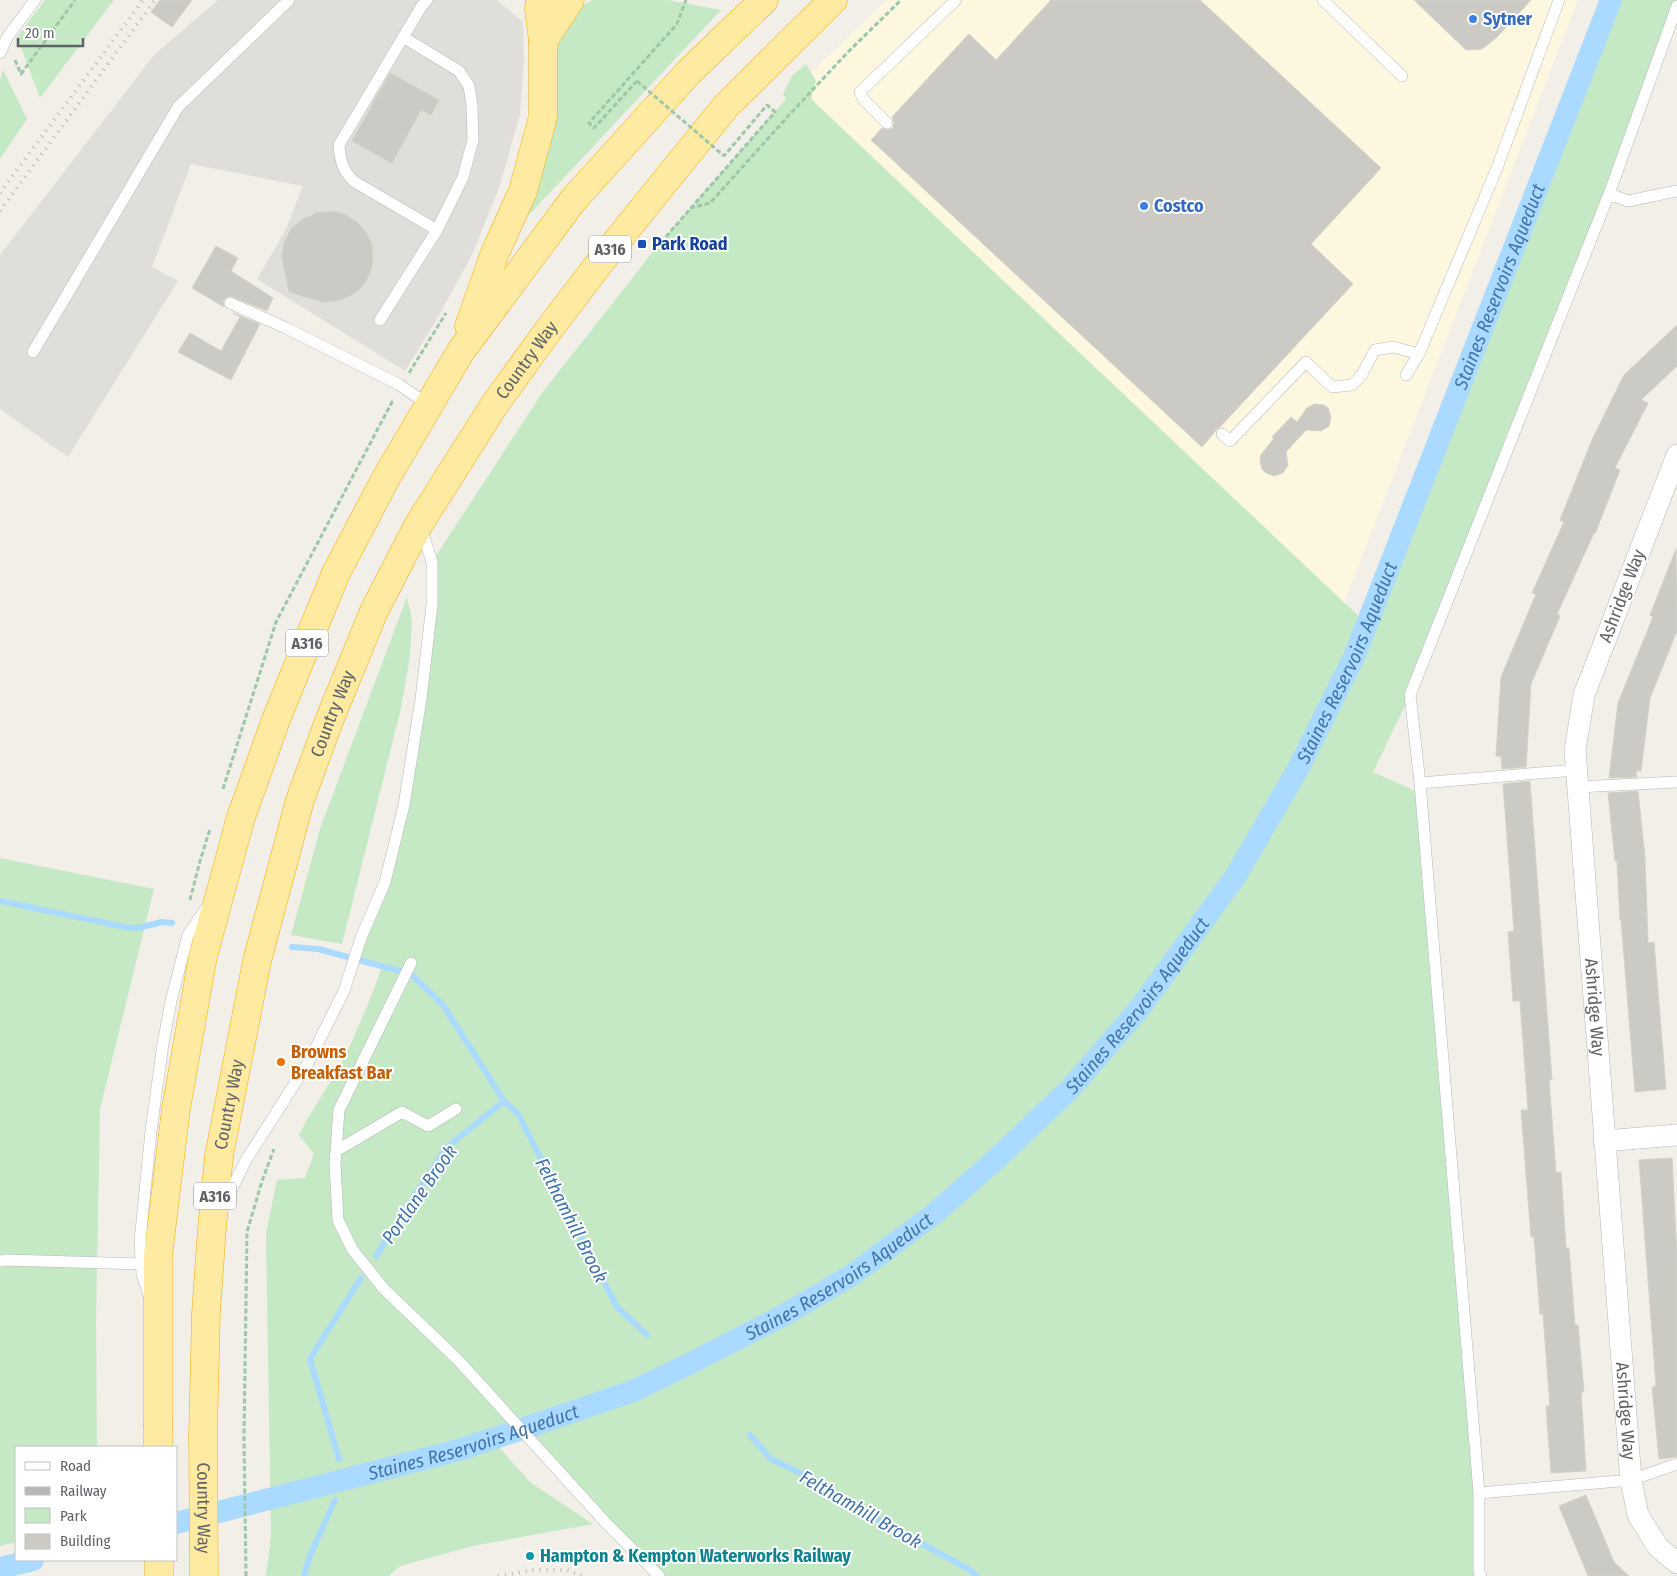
<svg xmlns="http://www.w3.org/2000/svg" width="1677" height="1576" viewBox="0 0 1677 1576" font-family="'Fira Sans Condensed',sans-serif">
	<style>
		.commercial { fill: #fef7e0 }
		.industrial { fill: #e0deda }
		.green { fill: #c5e8c5 }
		.lines { fill: none; stroke-linecap: round; stroke-linejoin: round }
		.stream { stroke: #aadaff; stroke-width: 6 }
		.canal { stroke: #aadaff; stroke-width: 22 }
		.building { fill: #cccac5; stroke: #d6d1c6 }
		.service-casing { stroke: #b5b8bc; stroke-width: 12 }
		.minor-casing { stroke: #b5b8bc; stroke-width: 22 }
		.trunk-casing { stroke: #f9ab00; stroke-width: 29 }
		.path { stroke: #9cc7a9; stroke-width: 3; stroke-dasharray: 5 2.5; stroke-linecap: butt }
		.service { stroke: #fff; stroke-width: 11 }
		.minor { stroke: #fff; stroke-width: 21 }
		.trunk { stroke: #feeaa1; stroke-width: 28 }
		.rail { stroke: #b6b7b8; stroke-width: 4; stroke-dasharray: 1 6; stroke-linecap: butt }
		.trunk-bridge-casing { stroke: #f9ab00; stroke-width: 29; stroke-linecap: butt }
		.path-bridge { stroke: #9cc7a9; stroke-width: 3; stroke-dasharray: 5 2.5; stroke-linecap: butt }
		.trunk-bridge { stroke: #feeaa1; stroke-width: 28 }
		.shop-dot { fill: #3f7fe0; stroke: #fff; stroke-width: 2 }
		.transit-dot { fill: #1a4fb4; stroke: #fff; stroke-width: 2 }
		.food-dot { fill: #e8710a; stroke: #fff; stroke-width: 2 }
		.culture-dot { fill: #0f9aa8; stroke: #fff; stroke-width: 2 }
		.labels { text-anchor: middle; stroke-width: 4; stroke-linejoin: round; paint-order: stroke }
		.shield { fill: #fff; stroke: #8f9295; stroke-width: 1 }
		.shield-label { font-size: 16px; font-weight: bold; fill: #5f6368 }
		.shop-label { font-size: 18px; font-weight: bold; fill: #366cbe; stroke: #fff; text-anchor: start }
		.transit-label { font-size: 18px; font-weight: bold; fill: #164399; stroke: #fff; text-anchor: start }
		.street-label { font-size: 18px; fill: #5f6368; stroke: #fff }
		.food-label { font-size: 18px; font-weight: bold; fill: #c56008; stroke: #fff; text-anchor: start }
		.culture-label { font-size: 18px; font-weight: bold; fill: #0d838f; stroke: #fff; text-anchor: start }
		.water-label { font-size: 19px; font-style: italic; fill: #4174aa; stroke: #fff }
	</style>
	<rect width="100%" height="100%" fill="#f1efe8"/>
	<path class="commercial" d="M 887,0 L 1578,0 L 1344,603 L 797,86 Z"/>
	<path class="industrial" d="M 218,0 L 497,0 L 523,22 L 524,60 L 520,114 L 500,185 L 473,253 L 437,319 L 405,371 L 257,279 L 285,231 L 303,186 L 191,164 L 152,267 L 178,281 L 68,457 L 0,409 L 0,255 L 154,55 Z"/>
	<path class="green" d="M 45,0 L 114,0 L 40,98 L 17,37 Z
		M 593,0 L 667,0 L 721,10 L 527,217 L 552,112 L 558,40 L 578,7 Z
		M 1611,0 L 1677,0 L 1677,6 L 1410,695 L 1373,772 L 1420,793 L 1481,1576 L 663,1576 L 512,1426 L 487,1434 L 531,1483 L 593,1524 L 473,1546 L 400,1566 L 389,1576 L 266,1576 L 271,1536 L 266,1234 L 277,1180 L 305,1178 L 314,1154 L 299,1135 C 313,1107 333,1081 347,1052 C 360,1024 372,996 382,967 L 354,959 L 404,805 L 432,562 L 542,393 L 656,248 L 786,99 L 783,94 L 792,76 L 806,64 L 816,81 L 811,99 L 1367,624 Z
		M 3,70 L 27,119 L 0,159 L 0,80 Z
		M 407,597 L 412,620 L 410,656 L 401,708 L 342,944 L 291,935 L 320,829 Z
		M 0,858 L 154,889 L 100,1109 L 96,1321 L 97,1447 L 16,1447 L 16,1542 L 0,1546 Z"/>
	<g class="lines">
		<path class="stream" d="M 0,901 L 125,927 L 138,928 L 162,922 L 172,923
			M 292,947 L 318,949 L 411,974 L 443,1005 L 504,1101 L 518,1114 L 617,1307 L 647,1335
			M 376,1256 L 446,1148 L 504,1101
			M 750,1435 L 771,1459 L 815,1480 L 855,1507 L 970,1570 L 977,1576
			M 339,1459 L 310,1359 L 361,1278
			M 304,1576 L 309,1558 L 335,1500"/>
		<g class="canal">
			<path id="s1" d="M 176,1523 L 459,1450 L 546,1421 L 633,1391 L 689,1364 L 786,1314 L 852,1275 L 934,1214 L 992,1163 L 1071,1088 L 1140,1008 L 1235,877 L 1298,769 L 1354,657 L 1611,0"/>
			<path d="M 0,1568 L 33,1560"/>
		</g>
	</g>
	<path class="building" d="M 160,0 L 192,0 L 172,27 L 151,12 Z
		M 1051,0 L 1200,0 L 1381,168 L 1311,244 L 1353,284 L 1220,427 L 1217,429 L 1202,447 L 871,140 L 882,128 L 888,130 L 893,128 L 894,122 L 892,117 L 969,34 L 996,60 Z
		M 1414,0 L 1531,0 L 1496,38 L 1482,49 L 1466,50 Z
		M 390,73 L 439,100 L 431,115 L 421,110 L 392,163 L 352,141 Z
		M 330,211 L 344,214 L 357,222 L 366,232 L 372,245 L 373,259 L 370,273 L 363,286 L 352,295 L 338,301 L 322,302 L 289,292 L 282,259 L 284,243 L 291,229 L 303,219 L 316,213 Z
		M 216,246 L 238,258 L 231,271 L 273,298 L 267,311 L 230,296 L 223,300 L 224,307 L 192,288 Z
		M 233,313 L 260,324 L 231,380 L 178,352 L 190,333 L 221,351 L 240,317 Z
		M 1677,325 L 1677,366 L 1641,400 L 1648,403 L 1615,468 L 1620,470 L 1595,534 L 1594,533 L 1557,614 L 1560,616 L 1531,684 L 1526,767 L 1502,769 L 1501,756 L 1496,756 L 1501,677 L 1536,594 L 1532,593 L 1564,522 L 1560,520 L 1592,440 L 1624,375 Z
		M 1315,404 L 1324,405 L 1328,408 L 1331,417 L 1329,426 L 1321,431 L 1306,430 L 1286,452 L 1288,465 L 1283,473 L 1274,476 L 1266,473 L 1262,469 L 1260,460 L 1261,455 L 1274,438 L 1272,437 L 1291,417 L 1297,422 L 1307,408 Z
		M 1676,549 L 1677,631 L 1650,698 L 1641,771 L 1636,771 L 1637,777 L 1609,778 L 1618,703 L 1653,617 L 1650,615 Z
		M 1530,781 L 1552,1080 L 1549,1080 L 1556,1173 L 1561,1172 L 1566,1248 L 1569,1248 L 1575,1325 L 1578,1325 L 1584,1392 L 1581,1392 L 1586,1471 L 1551,1473 L 1546,1406 L 1550,1406 L 1543,1314 L 1540,1314 L 1534,1237 L 1531,1237 L 1521,1110 L 1528,1110 L 1520,1001 L 1513,1001 L 1508,932 L 1514,931 L 1503,784 Z
		M 1638,791 L 1645,858 L 1648,943 L 1654,942 L 1666,1089 L 1635,1092 L 1621,920 L 1620,920 L 1617,861 L 1615,861 L 1608,793 Z
		M 1672,1158 L 1677,1258 L 1677,1457 L 1659,1459 L 1652,1387 L 1656,1386 L 1639,1160 Z
		M 1586,1495 L 1614,1562 L 1629,1576 L 1588,1576 L 1559,1506 Z"/>
	<g class="lines">
		<defs>
			<path id="service" d="M 427,0 L 421,7 L 339,145 C 340,160 343,172 355,182 L 437,230
				M 1323,0 L 1402,76
				M 0,53 L 8,36 L 35,0
				M 887,123 L 863,99 L 860,92 L 956,0
				M 1609,194 L 1628,201 L 1677,191
				M 230,303 L 286,328 L 398,384 L 429,405
				M 380,320 L 437,230 L 463,177 L 473,140 L 472,105 L 469,86 L 459,71 L 403,37
				M 33,352 L 178,107 L 289,0
				M 1406,375 L 1419,354 L 1497,168 L 1559,0
				M 1222,434 L 1230,441 L 1306,362 L 1332,387 L 1352,385 L 1361,376 L 1375,350 L 1393,347 L 1419,354
				M 1420,783 L 1576,770
				M 1578,787 L 1677,782
				M 411,963 L 339,1110 L 335,1164 L 338,1220 L 352,1249 L 384,1289 L 458,1360 L 606,1523 L 659,1576
				M 336,1151 L 402,1112 L 428,1126 L 456,1109
				M 223,1207 L 246,1160 L 308,1063 L 344,991 L 361,938 L 385,882 L 404,805 L 421,699 L 432,605 L 432,562 L 421,528
				M 0,1261 L 6,1260 L 141,1264
				M 149,1295 L 142,1274 L 140,1241 L 151,1131 L 163,1044 L 171,1001 L 188,935 L 207,907
				M 1479,1493 L 1631,1480 L 1677,1464
				M 1481,1576 L 1479,1572 L 1479,1493 L 1420,783 L 1410,695 L 1609,194 L 1677,6"/>
			<g id="minor">
				<path id="s2" d="M 1677,455 L 1584,695 L 1575,750 L 1631,1480 L 1638,1515 L 1658,1547 L 1677,1563"/>
				<path d="M 1604,1141 L 1677,1135"/>
			</g>
			<g id="trunk">
				<path d="M 543,41 L 570,0"/>
				<path d="M 469,326 L 495,253 L 523,191 L 543,117 L 543,41 L 539,9 L 540,0"/>
				<path d="M 158,1423 L 158,1256 L 176,1109 L 203,956 L 241,817 L 277,717 L 336,573 L 386,478 L 461,351 L 574,199 L 689,72 L 764,0"/>
				<path id="s3" d="M 203,1434 L 206,1313 L 212,1228 L 219,1156 L 257,961 L 300,800 L 329,721 L 374,611 L 419,524 L 495,404 L 550,328 L 608,252 L 726,106 L 833,0"/>
				<path d="M 159,1560 L 159,1576"/>
			</g>
		</defs>
		<use href="#service" class="service-casing"/>
		<use href="#minor" class="minor-casing"/>
		<use href="#trunk" class="trunk-casing"/>
		<path class="path" d="M 15,60 L 21,74 L 75,0
			M 637,81 L 594,128 L 589,123 L 677,24 L 686,0
			M 690,208 L 710,203 L 791,113 L 848,52 L 901,0
			M 656,248 L 775,112 L 767,105 L 724,156
			M 409,373 L 446,313
			M 223,789 L 276,622 L 393,400
			M 190,900 L 200,861 L 210,829
			M 246,1576 L 244,1437 L 247,1232 L 262,1181 L 274,1149"/>
		<use href="#service" class="service"/>
		<use href="#minor" class="minor"/>
		<use href="#trunk" class="trunk"/>
		<path class="rail" d="M 0,193 L 143,0
			M 0,211 L 155,0
			M 498,1576 L 534,1570 L 567,1570 L 582,1576"/>
		<defs>
			<g id="trunk-bridge">
				<path d="M 158,1423 L 158,1447"/>
				<path id="s4" d="M 203,1434 L 204,1576"/>
			</g>
		</defs>
		<use href="#trunk-bridge" class="trunk-bridge-casing"/>
		<path class="path-bridge" d="M 637,81 L 724,156"/>
		<use href="#trunk-bridge" class="trunk-bridge"/>
	</g>
	<g class="shop-dot">
		<circle cx="1473" cy="19" r="5"/>
		<circle cx="1144" cy="206" r="5"/>
	</g>
	<rect class="transit-dot" x="637" y="239" width="10" height="10" rx="2.5"/>
	<circle class="food-dot" cx="281" cy="1062" r="5"/>
	<circle class="culture-dot" cx="530" cy="1556" r="5"/>
	<g class="labels">
		<g class="shield">
			<rect x="589" y="235.5" width="42" height="27" rx="4"/>
			<rect x="286" y="629.5" width="42" height="27" rx="4"/>
			<rect x="194" y="1182.5" width="42" height="27" rx="4"/>
		</g>
		<g class="shield-label">
			<text x="610" y="255">A316</text>
			<text x="307" y="649">A316</text>
			<text x="215" y="1202">A316</text>
		</g>
		<g class="shop-label">
			<text x="1483" y="25">Sytner</text>
			<text x="1154" y="212">Costco</text>
		</g>
		<g class="transit-label">
			<text x="652" y="250">Park Road</text>
		</g>
		<g class="street-label">
			<text dy="6" stroke="none"><textPath href="#s3" startOffset="1141">Country Way</textPath></text>
			<text transform="translate(1622 596) rotate(-69)" y="6">Ashridge Way</text>
			<text dy="6" stroke="none"><textPath href="#s3" startOffset="736">Country Way</textPath></text>
			<text dy="6" stroke="none"><textPath href="#s2" startOffset="571">Ashridge Way</textPath></text>
			<text dy="6" stroke="none"><textPath href="#s3" startOffset="331">Country Way</textPath></text>
			<text dy="6" stroke="none"><textPath href="#s2" startOffset="976">Ashridge Way</textPath></text>
			<text dy="6" stroke="none"><textPath href="#s4" startOffset="74">Country Way</textPath></text>
		</g>
		<g class="food-label">
			<text x="291" y="1058">Browns<tspan x="291" dy="21">Breakfast Bar</tspan></text>
		</g>
		<g class="culture-label">
			<text x="540" y="1562">Hampton &amp; Kempton Waterworks Railway</text>
		</g>
		<g class="water-label">
			<text dy="7" stroke="none"><textPath href="#s1" startOffset="1928">Staines Reservoirs Aqueduct</textPath></text>
			<text dy="7" stroke="none"><textPath href="#s1" startOffset="1522">Staines Reservoirs Aqueduct</textPath></text>
			<text dy="7" stroke="none"><textPath href="#s1" startOffset="1118">Staines Reservoirs Aqueduct</textPath></text>
			<text transform="translate(419 1194) rotate(-55)" y="7">Portlane Brook</text>
			<text transform="translate(572 1220) rotate(63)" y="7">Felthamhill Brook</text>
			<text dy="7" stroke="none"><textPath href="#s1" startOffset="712">Staines Reservoirs Aqueduct</textPath></text>
			<text dy="7" stroke="none"><textPath href="#s1" startOffset="308">Staines Reservoirs Aqueduct</textPath></text>
			<text transform="translate(861 1509) rotate(30)" y="7">Felthamhill Brook</text>
		</g>
	</g>
	<rect x="15" y="1446" width="162" height="115" fill="#ffffff" stroke="#bfc1c3"/>
	<rect x="25" y="1462" width="25" height="8" fill="#ffffff" stroke="#bfc1c3"/>
	<text x="60" y="1471" font-size="15" fill="#5f6368">Road</text>
	<rect x="25" y="1487" width="25" height="8" fill="#b6b7b8" stroke="#bfc1c3"/>
	<text x="60" y="1496" font-size="15" fill="#5f6368">Railway</text>
	<rect x="25" y="1508" width="25" height="15" fill="#c5e8c5" stroke="#bfc1c3"/>
	<text x="60" y="1521" font-size="15" fill="#5f6368">Park</text>
	<rect x="25" y="1534" width="25" height="15" fill="#cccac5" stroke="#bfc1c3"/>
	<text x="60" y="1546" font-size="15" fill="#5f6368">Building</text>
	<path d="M18 38v8h65v-8" fill="none" stroke="#5f6368" stroke-width="2.5"/>
	<text x="25" y="38" font-size="15" fill="#5f6368" stroke="#ffffff" stroke-width="4" paint-order="stroke">20 m</text>
</svg>
